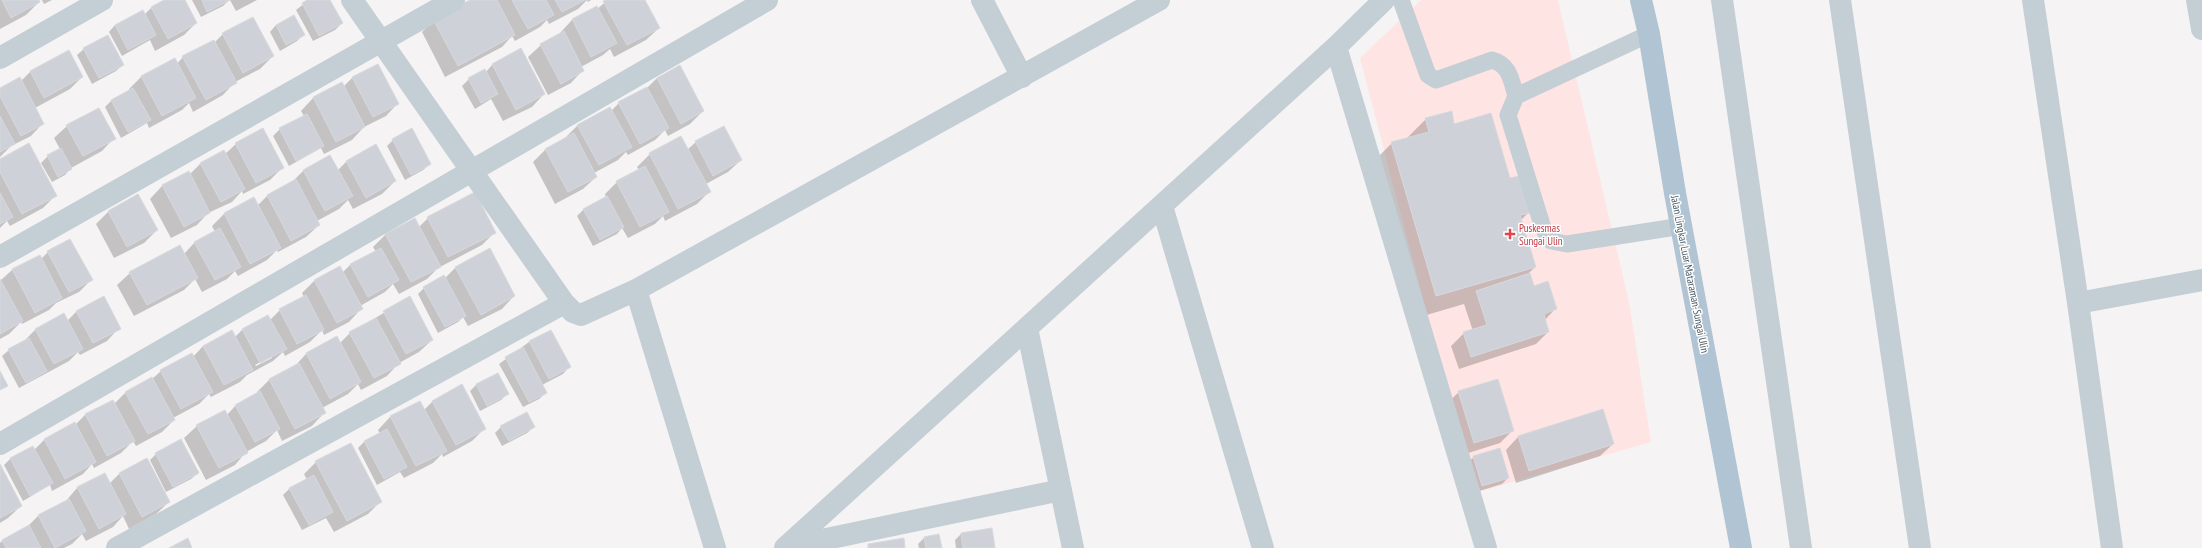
<svg xmlns="http://www.w3.org/2000/svg" width="2202" height="548" viewBox="0 0 2202 548" font-family="'PT Sans Narrow',sans-serif">
	<style>
		.medical { fill: #fee5e4 }
		.shadow { fill: #0003; fill-rule: evenodd }
		.building { fill: #ced2d8; stroke: #d6d9de }
		.lines { fill: none; stroke-linecap: round; stroke-linejoin: round }
		.lane { stroke: #c3ced5; stroke-width: 17 }
		.street { stroke: #c3ced5; stroke-width: 22 }
		.primary { stroke: #b1c4d3; stroke-width: 22 }
		.health-dot { fill: #e0444e; stroke: #fff; stroke-width: 1.5 }
		.labels { text-anchor: middle; stroke-width: 3; stroke-linejoin: round; paint-order: stroke }
		.health-label { font-size: 11px; fill: #be3a42; stroke: #fff; text-anchor: start }
		.street-label { font-size: 11px; fill: #485763; stroke: #fff }
	</style>
	<rect width="100%" height="100%" fill="#f5f3f3"/>
	<path class="medical" d="M 1421,0 L 1558,0 L 1629,302 L 1651,442 L 1474,493 L 1360,58 Z"/>
	<path class="shadow" d="M 0,0 L 38,0 L 39,2 L 26,15 L 0,29 Z
		M 42,0 L 52,0 L 44,4 Z
		M 166,0 L 184,0 L 196,23 L 184,35 L 155,51 L 150,40 L 122,56 L 109,32 L 115,25 L 144,15 L 151,8 Z
		M 192,0 L 229,0 L 223,6 L 201,17 Z
		M 230,0 L 257,0 L 236,11 Z
		M 309,0 L 329,0 L 342,23 L 335,30 L 313,41 L 296,10 Z
		M 472,0 L 591,0 L 588,2 L 587,0 L 578,9 L 549,24 L 547,20 L 540,27 L 515,41 L 512,36 L 502,47 L 445,77 L 422,32 L 434,20 Z
		M 608,0 L 644,0 L 659,28 L 646,40 L 614,57 L 610,49 L 603,55 L 581,67 L 583,70 L 571,83 L 548,95 L 528,57 L 541,45 L 561,34 L 560,33 L 572,20 L 597,9 Z
		M 253,19 L 273,56 L 260,69 L 235,82 L 223,95 L 193,112 L 189,103 L 182,110 L 149,128 L 147,123 L 121,138 L 105,107 L 111,101 L 130,91 L 129,89 L 141,77 L 175,60 L 177,64 L 183,57 L 215,42 L 223,34 Z
		M 276,25 L 303,35 L 297,41 L 280,51 L 270,32 Z
		M 84,49 L 123,65 L 116,71 L 92,84 L 77,55 Z
		M 521,50 L 544,94 L 532,107 L 503,121 L 491,99 L 475,109 L 462,86 L 469,79 L 486,72 L 492,65 Z
		M 69,51 L 82,77 L 70,89 L 35,108 L 43,123 L 31,136 L 11,146 L 0,157 L 0,89 L 21,81 L 30,72 Z
		M 378,65 L 398,103 L 386,116 L 364,127 L 352,140 L 324,154 L 321,148 L 289,166 L 273,136 L 280,129 L 304,116 L 301,111 L 313,98 L 341,83 L 343,87 L 352,78 Z
		M 679,67 L 703,111 L 690,124 L 668,136 L 665,130 L 655,140 L 628,155 L 626,152 L 618,160 L 594,173 L 596,177 L 583,189 L 555,204 L 533,162 L 545,150 L 565,138 L 578,125 L 611,111 L 619,103 L 647,88 L 657,78 Z
		M 1426,119 L 1454,125 L 1509,179 L 1529,212 L 1521,220 L 1535,267 L 1526,276 L 1533,287 L 1555,309 L 1545,320 L 1548,332 L 1536,344 L 1459,369 L 1451,346 L 1464,333 L 1473,331 L 1464,304 L 1413,319 L 1369,166 L 1392,143 L 1406,139 Z
		M 67,126 L 114,138 L 102,151 L 71,168 L 65,175 L 52,182 L 41,163 L 48,156 L 60,149 L 54,138 Z
		M 681,137 L 687,150 L 696,142 L 741,160 L 728,172 L 706,184 L 709,192 L 697,204 L 665,221 L 663,216 L 655,224 L 628,238 L 622,228 L 617,234 L 593,246 L 577,216 L 583,210 L 606,198 L 605,194 L 617,182 L 639,170 L 637,167 L 650,154 Z
		M 393,140 L 430,164 L 423,170 L 405,180 L 387,146 Z
		M 236,144 L 283,167 L 270,180 L 243,194 L 242,191 L 232,202 L 208,213 L 197,225 L 171,238 L 150,199 L 162,186 L 188,172 L 189,175 L 201,163 L 225,154 Z
		M 376,146 L 395,181 L 382,194 L 353,209 L 348,200 L 339,209 L 317,221 L 319,225 L 306,237 L 278,252 L 277,250 L 267,260 L 238,276 L 235,271 L 227,279 L 202,292 L 195,279 L 184,290 L 134,316 L 117,285 L 130,273 L 184,254 L 195,242 L 215,232 L 212,226 L 224,214 L 254,199 L 257,206 L 267,196 L 291,183 L 304,170 L 338,170 L 346,162 Z
		M 0,160 L 55,196 L 43,208 L 10,226 L 7,221 L 0,228 Z
		M 138,196 L 157,230 L 144,243 L 114,258 L 96,224 L 108,212 Z
		M 428,218 L 495,232 L 482,245 L 438,268 L 427,279 L 399,294 L 393,284 L 385,292 L 360,306 L 361,309 L 349,322 L 324,335 L 322,330 L 310,342 L 285,356 L 283,352 L 273,361 L 247,375 L 240,382 L 211,397 L 209,394 L 199,404 L 173,418 L 174,420 L 162,432 L 136,446 L 133,441 L 121,453 L 94,468 L 92,464 L 83,474 L 52,491 L 50,485 L 23,501 L 4,465 L 10,459 L 32,447 L 34,450 L 44,440 L 75,425 L 85,415 L 112,401 L 114,404 L 126,392 L 152,379 L 161,371 L 193,357 L 203,346 L 235,337 L 243,329 L 270,320 L 280,310 L 304,297 L 302,293 L 315,280 L 342,273 L 351,264 L 376,252 L 373,247 L 386,234 L 419,227 ZM 272,356 L 272,358 L 256,366 L 255,365 Z
		M 48,252 L 91,280 L 79,292 L 56,303 L 49,310 L 22,324 L 21,322 L 9,334 L 0,339 L 0,281 L 12,270 L 39,256 L 41,259 Z
		M 456,267 L 514,296 L 502,309 L 468,326 L 463,317 L 458,322 L 438,333 L 418,294 L 424,288 L 445,278 Z
		M 103,297 L 119,328 L 107,341 L 80,355 L 78,352 L 69,361 L 19,388 L 2,356 L 9,350 L 23,342 L 36,329 L 67,321 L 76,312 Z
		M 409,298 L 432,340 L 419,352 L 399,363 L 387,376 L 361,390 L 358,384 L 348,394 L 322,408 L 324,413 L 312,426 L 282,441 L 277,430 L 266,441 L 246,452 L 235,465 L 206,480 L 184,438 L 197,426 L 227,415 L 236,405 L 258,394 L 257,392 L 269,380 L 294,367 L 306,354 L 337,338 L 340,343 L 350,333 Z
		M 529,342 L 569,367 L 563,374 L 542,385 L 546,393 L 539,399 L 523,407 L 499,364 Z
		M 497,374 L 507,394 L 501,400 L 480,411 L 470,391 L 476,385 Z
		M 1459,392 L 1512,431 L 1500,443 L 1462,455 L 1446,404 Z
		M 433,401 L 484,429 L 472,441 L 443,457 L 442,454 L 433,463 L 404,478 L 400,472 L 377,485 L 358,448 L 364,442 L 380,434 L 378,430 L 390,417 L 420,402 L 424,410 Z
		M 501,427 L 534,427 L 527,433 L 502,446 L 495,433 Z
		M 1518,437 L 1613,444 L 1600,456 L 1516,483 L 1506,450 Z
		M 156,454 L 198,473 L 191,479 L 166,492 L 150,460 Z
		M 1474,457 L 1508,478 L 1502,484 L 1476,492 L 1467,463 Z
		M 147,459 L 169,502 L 156,514 L 129,529 L 123,516 L 113,527 L 86,541 L 82,534 L 72,544 L 64,548 L 0,548 L 0,543 L 2,541 L 26,528 L 38,516 L 65,502 L 77,488 L 104,474 L 109,484 L 119,474 Z
		M 316,462 L 380,502 L 368,514 L 334,532 L 326,518 L 302,530 L 283,495 L 289,489 L 307,480 L 304,474 Z
		M 0,466 L 21,506 L 8,518 L 0,523 Z
		M 961,534 L 994,548 L 956,548 L 955,540 Z
		M 924,538 L 941,548 L 919,548 L 918,544 Z"/>
	<path class="building" d="M 2,0 L 39,0 L 40,2 L 11,18 Z
		M 164,0 L 185,0 L 197,23 L 168,39 L 151,7 Z
		M 202,0 L 230,0 L 207,12 Z
		M 307,0 L 330,0 L 343,23 L 319,36 L 302,3 Z
		M 470,0 L 497,0 L 515,35 L 458,66 L 433,19 Z
		M 512,0 L 546,0 L 554,15 L 528,29 Z
		M 555,0 L 585,0 L 562,12 Z
		M 606,0 L 645,0 L 660,28 L 627,45 L 603,1 Z
		M 597,6 L 617,43 L 591,57 L 572,19 Z
		M 143,10 L 156,35 L 128,50 L 115,25 Z
		M 294,15 L 305,35 L 286,45 L 276,25 Z
		M 253,17 L 274,56 L 243,73 L 222,33 Z
		M 564,31 L 584,71 L 561,84 L 540,44 Z
		M 108,35 L 124,65 L 99,78 L 83,48 Z
		M 214,40 L 237,83 L 206,100 L 182,56 Z
		M 521,48 L 545,94 L 516,110 L 492,64 Z
		M 69,50 L 83,77 L 44,98 L 30,71 Z
		M 175,58 L 196,98 L 162,116 L 141,76 Z
		M 378,64 L 399,104 L 373,117 L 352,77 Z
		M 680,65 L 704,111 L 681,124 L 657,78 Z
		M 485,69 L 498,94 L 481,103 L 468,78 Z
		M 20,77 L 44,124 L 21,136 L 0,96 L 0,88 Z
		M 342,82 L 365,127 L 336,142 L 313,97 Z
		M 647,87 L 669,128 L 640,144 L 618,102 Z
		M 133,88 L 151,120 L 128,132 L 111,100 Z
		M 610,107 L 632,147 L 599,165 L 577,125 Z
		M 99,108 L 116,139 L 83,156 L 66,125 Z
		M 1452,111 L 1454,124 L 1491,113 L 1510,178 L 1519,176 L 1530,213 L 1520,215 L 1536,267 L 1436,296 L 1391,142 L 1429,132 L 1425,118 Z
		M 307,114 L 324,146 L 296,161 L 279,128 Z
		M 0,116 L 15,144 L 0,152 Z
		M 724,126 L 742,160 L 713,176 L 695,141 Z
		M 263,128 L 284,168 L 256,183 L 235,143 Z
		M 412,128 L 431,164 L 411,175 L 392,139 Z
		M 574,133 L 597,177 L 568,192 L 545,149 Z
		M 681,136 L 711,192 L 678,209 L 649,153 Z
		M 29,143 L 57,196 L 22,214 L 0,172 L 0,159 Z
		M 376,144 L 396,181 L 366,198 L 346,161 Z
		M 61,148 L 72,169 L 58,177 L 47,155 Z
		M 224,150 L 245,189 L 221,202 L 200,163 Z
		M 330,155 L 353,196 L 325,211 L 303,170 Z
		M 645,166 L 669,212 L 640,227 L 616,181 Z
		M 189,171 L 210,213 L 184,227 L 162,185 Z
		M 296,179 L 320,225 L 291,241 L 267,195 Z
		M 475,192 L 496,233 L 448,257 L 427,217 Z
		M 0,193 L 13,217 L 0,224 Z
		M 138,194 L 158,230 L 127,247 L 108,211 Z
		M 607,196 L 624,227 L 600,240 L 583,209 Z
		M 254,197 L 281,248 L 250,264 L 224,213 Z
		M 415,218 L 441,267 L 411,282 L 385,234 Z
		M 220,228 L 241,267 L 215,280 L 194,242 Z
		M 70,239 L 93,280 L 69,292 L 47,251 Z
		M 180,245 L 198,278 L 147,305 L 129,272 Z
		M 381,248 L 399,280 L 368,297 L 350,264 Z
		M 490,248 L 515,296 L 481,315 L 455,267 Z
		M 40,255 L 62,298 L 35,313 L 12,269 Z
		M 340,266 L 363,309 L 337,323 L 314,280 Z
		M 1530,273 L 1534,286 L 1548,281 L 1557,309 L 1544,314 L 1549,332 L 1471,357 L 1463,332 L 1487,325 L 1476,291 Z
		M 444,275 L 466,316 L 445,327 L 423,287 Z
		M 0,279 L 23,321 L 0,334 Z
		M 306,295 L 324,330 L 297,344 L 279,309 Z
		M 104,296 L 121,329 L 93,343 L 76,311 Z
		M 410,296 L 433,340 L 406,354 L 383,311 Z
		M 64,313 L 83,349 L 54,364 L 35,329 Z
		M 268,315 L 287,349 L 260,363 L 242,329 Z
		M 376,318 L 401,364 L 374,378 L 349,332 Z
		M 232,330 L 253,370 L 224,385 L 203,346 Z
		M 551,330 L 571,367 L 549,379 L 529,341 Z
		M 337,336 L 361,382 L 330,399 L 306,353 Z
		M 29,338 L 47,371 L 26,383 L 8,349 Z
		M 523,347 L 547,393 L 529,402 L 505,357 Z
		M 192,353 L 213,392 L 181,409 L 160,370 Z
		M 299,363 L 326,413 L 295,429 L 269,379 Z
		M 0,371 L 8,386 L 0,390 Z
		M 498,373 L 509,394 L 487,406 L 476,384 Z
		M 152,377 L 175,420 L 148,434 L 125,392 Z
		M 1498,379 L 1514,431 L 1474,443 L 1458,391 Z
		M 462,384 L 486,429 L 456,445 L 432,401 Z
		M 260,391 L 280,429 L 255,442 L 235,405 Z
		M 113,400 L 135,441 L 107,456 L 85,414 Z
		M 420,401 L 447,451 L 416,466 L 390,416 Z
		M 1603,409 L 1614,444 L 1529,471 L 1518,436 Z
		M 225,410 L 248,453 L 219,468 L 196,425 Z
		M 527,412 L 535,427 L 509,441 L 500,426 Z
		M 75,422 L 96,462 L 65,479 L 44,439 Z
		M 387,429 L 407,467 L 384,479 L 364,441 Z
		M 181,439 L 199,473 L 173,487 L 155,453 Z
		M 351,443 L 382,502 L 347,521 L 315,461 Z
		M 33,446 L 53,483 L 30,496 L 10,458 Z
		M 1500,448 L 1509,478 L 1482,486 L 1473,456 Z
		M 147,458 L 170,502 L 142,517 L 119,473 Z
		M 0,464 L 22,506 L 0,518 Z
		M 105,473 L 126,514 L 99,529 L 77,487 Z
		M 314,475 L 333,512 L 309,525 L 289,488 Z
		M 69,499 L 86,531 L 55,548 L 38,515 Z
		M 29,525 L 41,548 L 6,548 L 2,540 Z
		M 992,528 L 995,548 L 963,548 L 961,533 Z
		M 939,534 L 942,548 L 926,548 L 924,537 Z
		M 188,538 L 192,548 L 169,548 Z
		M 904,538 L 905,548 L 868,548 L 868,544 Z"/>
	<g class="lines">
		<path class="lane" d="M 1401,0 L 1428,75 L 1436,80 L 1492,60 C 1510,65 1511,80 1516,96
			M 1649,34 L 1516,96 L 1508,115 L 1543,228 L 1551,241 L 1567,244 L 1682,226"/>
		<path class="street" d="M 352,0 L 564,303 L 573,312 L 581,315 L 636,290 L 1159,0
			M 982,0 L 1022,77
			M 1722,0 L 1801,548
			M 1840,0 L 1920,548
			M 2033,0 L 2078,303 L 2112,548
			M 2197,0 L 2202,29
			M 1336,47 L 1486,548
			M 0,58 L 102,0
			M 1162,206 L 1263,548
			M 0,257 L 454,0
			M 636,290 L 715,548
			M 2078,303 L 2202,280
			M 1027,328 L 1073,548
			M 0,444 L 767,0
			M 788,547 L 1061,490
			M 117,548 L 564,303
			M 785,548 L 1336,47 L 1384,0"/>
		<path class="primary" d="M 1641,0 L 1649,34 L 1675,193 L 1741,548"/>
	</g>
	<path class="health-dot" d="M1508 228h4v4h4v4h-4v4h-4v-4h-4v-4h4z"/>
	<g class="labels">
		<g class="health-label">
			<text x="1519" y="232">Puskesmas<tspan x="1519" dy="13">Sungai Ulin</tspan></text>
		</g>
		<g class="street-label">
			<text transform="translate(1690 274) rotate(79)" y="4">Jalan Lingkar Luar Mataraman-Sungai Ulin</text>
		</g>
	</g>
</svg>
